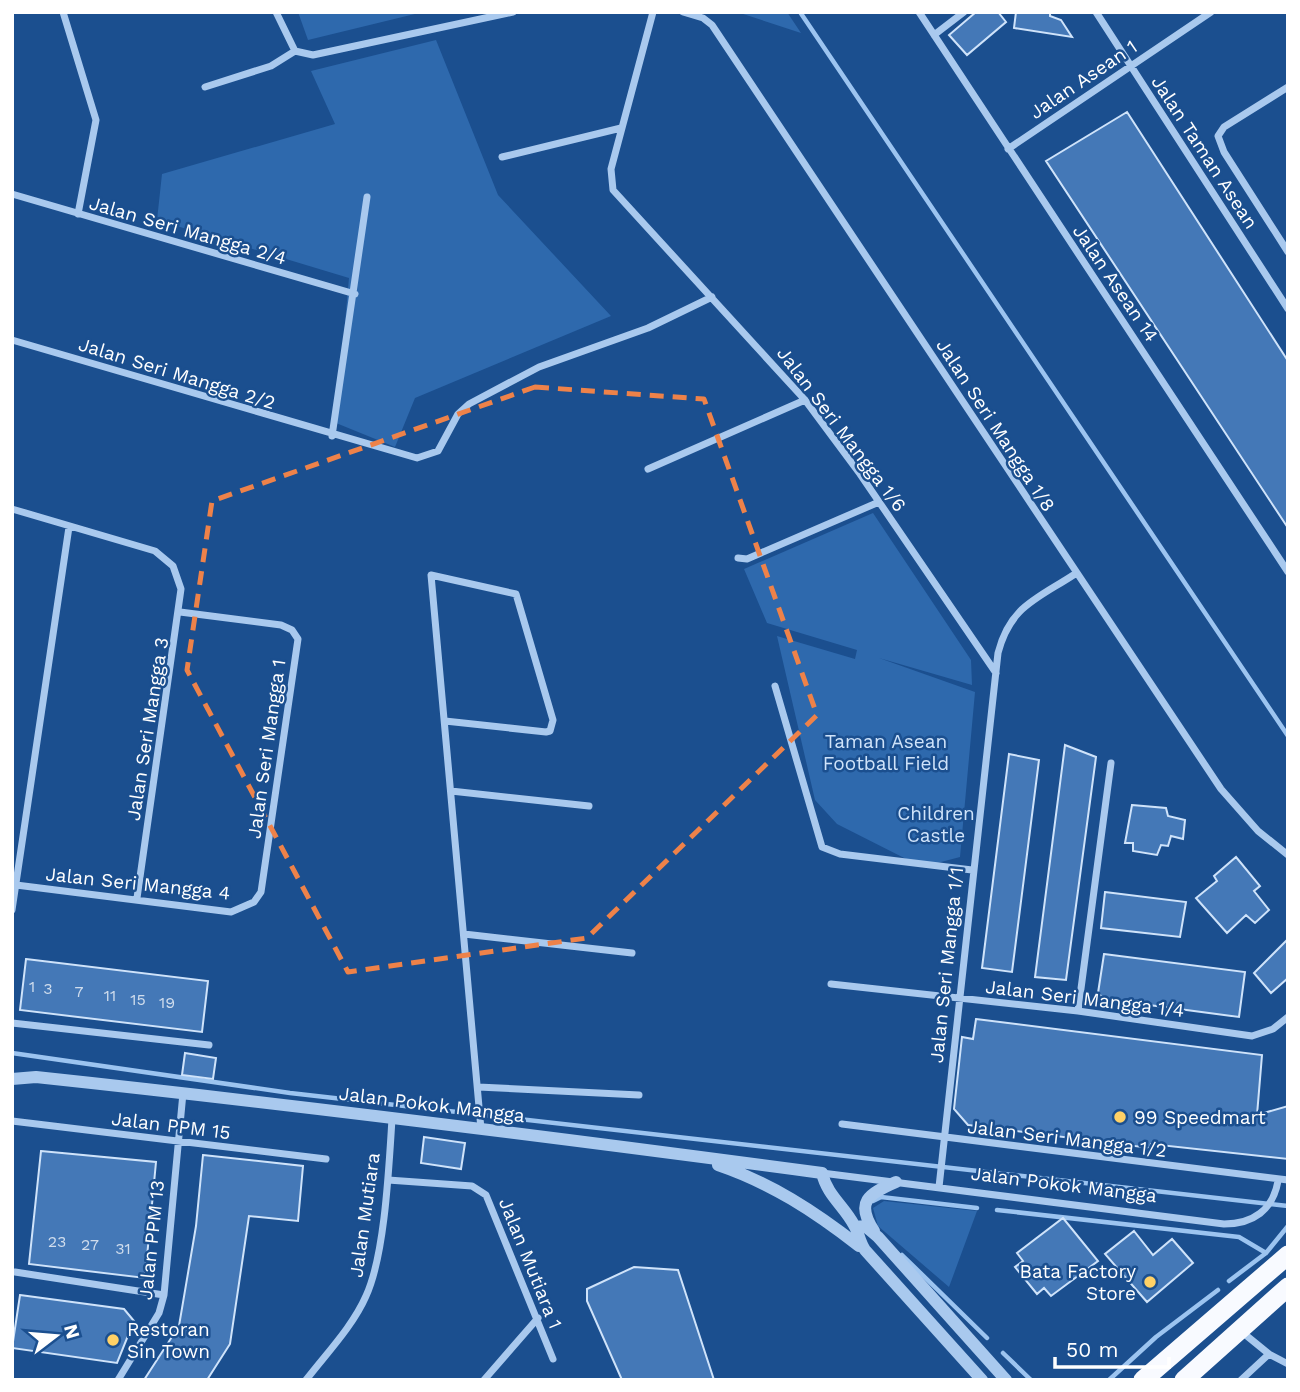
<svg xmlns="http://www.w3.org/2000/svg" width="1300" height="1392" viewBox="0 0 1300 1392" font-family="'Work Sans',sans-serif">
	<style>
		.green { fill: #2e69ad }
		.lines { fill: none; stroke-linecap: round; stroke-linejoin: round }
		.stream { stroke: #9cc4f0; stroke-width: 4.5 }
		.building { fill: #4478b7; stroke: #cfe3fa; stroke-width: 2 }
		.minor { stroke: #a9c9ee; stroke-width: 7 }
		.tertiary { stroke: #a9c9ee; stroke-width: 12 }
		.trunk { stroke: #f8faff; stroke-width: 19 }
		.marked { fill: none; stroke: #ee8249; stroke-width: 5; stroke-dasharray: 14 9; stroke-linejoin: round }
		.poi-dot { fill: #ffd166; stroke: #1b4f8f; stroke-width: 2.5 }
		.labels { text-anchor: middle; stroke-width: 5; stroke-linejoin: round; paint-order: stroke }
		.number-label { font-size: 16px; fill: #d0dded }
		.street-label { font-size: 19px; fill: #fff; stroke: #1b4f8f }
		.park-label { font-size: 19px; fill: #cfe3fa; stroke: #1b4f8f }
		.poi-label { font-size: 19px; fill: #fff; stroke: #1b4f8f; text-anchor: start }
	</style>
	<rect width="100%" height="100%" fill="#1b4f8f"/>
	<path class="green" d="M 298,12 L 423,12 L 308,40 Z
		M 737,12 L 787,12 L 801,33 Z
		M 436,40 L 498,195 L 611,316 L 415,398 L 395,447 L 336,423 L 349,278 L 157,220 L 162,174 L 335,124 L 311,71 Z
		M 873,513 L 971,660 L 972,685 L 879,658 L 975,692 L 960,857 L 922,867 L 837,824 L 815,800 L 777,636 L 855,659 L 857,650 L 767,623 L 744,569 Z
		M 884,1201 L 977,1211 L 949,1287 L 878,1226 L 873,1208 Z"/>
	<g class="lines">
		<path class="stream" d="M 800,12 L 1288,736
			M 12,1053 L 290,1093 L 1288,1206
			M 873,1201 L 881,1197 L 977,1208
			M 997,1210 L 1239,1237 L 1266,1253
			M 902,1255 L 987,1338
			M 1229,1281 L 1266,1253 L 1288,1226
			M 1003,1353 L 1031,1380
			M 1109,1380 L 1156,1337 L 1218,1290"/>
	</g>
	<path class="building" d="M 976,12 L 998,12 L 1006,22 L 967,55 L 949,35 Z
		M 1016,12 L 1050,12 L 1050,16 L 1061,20 L 1072,37 L 1014,28 Z
		M 1127,112 L 1288,361 L 1288,528 L 1046,161 Z
		M 1065,745 L 1096,757 L 1066,980 L 1035,977 Z
		M 1009,754 L 1039,760 L 1012,972 L 982,968 Z
		M 1132,805 L 1166,808 L 1168,816 L 1185,820 L 1183,839 L 1171,836 L 1168,846 L 1161,845 L 1157,855 L 1133,851 L 1133,843 L 1125,843 Z
		M 1236,857 L 1260,886 L 1254,891 L 1269,910 L 1255,923 L 1246,915 L 1227,933 L 1196,898 L 1217,881 L 1214,876 Z
		M 1105,892 L 1186,902 L 1180,937 L 1101,928 Z
		M 1288,939 L 1288,978 L 1271,993 L 1254,973 Z
		M 1104,954 L 1245,972 L 1239,1017 L 1104,999 L 1098,993 Z
		M 26,959 L 208,981 L 202,1032 L 20,1010 Z
		M 976,1019 L 1262,1055 L 1257,1115 L 1288,1106 L 1288,1159 L 1151,1144 L 1150,1148 L 968,1125 L 954,1109 L 962,1037 L 973,1039 Z
		M 185,1053 L 216,1058 L 213,1079 L 182,1075 Z
		M 424,1137 L 465,1143 L 461,1169 L 421,1163 Z
		M 41,1151 L 156,1162 L 145,1278 L 29,1264 Z
		M 203,1155 L 303,1166 L 298,1221 L 249,1216 L 230,1344 L 207,1380 L 144,1380 L 179,1326 L 196,1226 Z
		M 1063,1218 L 1098,1261 L 1051,1296 L 1044,1288 L 1037,1294 L 1015,1267 L 1023,1261 L 1017,1253 Z
		M 1134,1231 L 1153,1255 L 1172,1239 L 1193,1263 L 1147,1302 L 1105,1254 Z
		M 634,1267 L 678,1270 L 714,1380 L 622,1380 L 587,1301 L 587,1289 Z
		M 20,1295 L 124,1309 L 134,1321 L 117,1363 L 12,1348 Z"/>
	<g class="lines">
		<path class="minor" d="M 63,12 L 96,120 L 78,214
			M 276,12 L 295,51
			M 653,12 L 611,169 L 613,190 L 805,400 L 860,474 L 996,673
			M 683,12 L 703,18 L 712,25 L 1221,789 L 1258,831 L 1288,855
			M 919,12 L 1288,572
			M 1096,12 L 1288,309
			M 934,35 L 964,12
			M 205,87 L 271,66 L 295,51 L 313,55 L 513,12
			M 1288,87 L 1224,127 L 1218,136 L 1224,152 L 1288,252
			M 1008,149 L 1211,12
			M 502,157 L 621,128
			M 12,194 L 355,294
			M 12,340 L 417,458 L 438,451 L 458,414 L 469,404 L 539,367 L 648,328 L 712,297
			M 332,436 L 367,197
			M 648,469 L 805,400
			M 12,509 L 155,551 L 173,566 L 181,589 L 137,898
			M 738,558 L 747,559 L 879,502
			M 775,686 L 822,847 L 840,854 L 972,870
			M 445,721 L 546,732 L 550,731 L 553,720 L 516,594 L 431,575 L 481,1129
			M 451,791 L 589,806
			M 16,885 L 231,912 L 254,902 L 261,892 L 298,639 L 292,630 L 281,625 L 180,612
			M 12,910 L 69,527
			M 464,934 L 632,953
			M 831,984 L 1078,1011 L 1252,1036 L 1273,1029 L 1288,1017
			M 1078,1011 L 1111,763
			M 12,1023 L 209,1045
			M 478,1087 L 639,1095
			M 12,1121 L 326,1159
			M 842,1124 L 1288,1180
			M 822,1173 L 1224,1224 C 1253,1224 1273,1210 1278,1181
			M 388,1180 L 472,1186 L 486,1195 L 553,1359
			M 939,1187 L 998,653 C 1010,606 1037,599 1075,574
			M 15,1272 L 164,1295
			M 1269,1354 L 1288,1364
			M 118,1380 L 159,1313 L 164,1295 L 183,1093
			M 306,1380 C 326,1354 353,1326 366,1296 C 385,1255 389,1165 392,1119
			M 484,1380 L 538,1318
			M 1241,1380 L 1269,1354 L 1242,1332"/>
		<path class="tertiary" d="M 12,1079 L 36,1077 C 298,1105 560,1138 822,1173 C 827,1195 844,1206 854,1225 C 859,1233 859,1241 865,1250 L 982,1380
			M 718,1165 C 771,1183 814,1211 859,1246
			M 856,1227 L 865,1226 L 878,1237 L 1006,1380
			M 874,1231 C 855,1202 868,1194 896,1182"/>
		<path class="trunk" d="M 1143,1380 L 1288,1255
			M 1184,1380 L 1288,1287"/>
	</g>
	<path class="marked" d="M 535,387 L 704,399 L 817,715 L 587,938 L 348,972 L 187,670 L 212,501 Z"/>
	<g class="poi-dot">
		<circle cx="1120" cy="1117" r="7"/>
		<circle cx="1150" cy="1282" r="7"/>
		<circle cx="113" cy="1340" r="7"/>
	</g>
	<g class="labels">
		<g class="number-label">
			<text x="32" y="992">1</text>
			<text x="48" y="994">3</text>
			<text x="79" y="997">7</text>
			<text x="110" y="1001">11</text>
			<text x="138" y="1005">15</text>
			<text x="167" y="1008">19</text>
			<text x="57" y="1247">23</text>
			<text x="90" y="1250">27</text>
			<text x="123" y="1254">31</text>
		</g>
		<g class="street-label">
			<text transform="translate(1083 79) rotate(-34)" y="7">Jalan Asean 1</text>
			<text transform="translate(1205 152) rotate(57)" y="7">Jalan Taman Asean</text>
			<text transform="translate(188 230) rotate(16)" y="7">Jalan Seri Mangga 2/4</text>
			<text transform="translate(1116 283) rotate(56)" y="7">Jalan Asean 14</text>
			<text transform="translate(177 373) rotate(17)" y="7">Jalan Seri Mangga 2/2</text>
			<text transform="translate(996 425) rotate(57)" y="7">Jalan Seri Mangga 1/8</text>
			<text transform="translate(842 429) rotate(53)" y="7">Jalan Seri Mangga 1/6</text>
			<text transform="translate(147 729) rotate(-81)" y="7">Jalan Seri Mangga 3</text>
			<text transform="translate(266 749) rotate(-82)" y="7">Jalan Seri Mangga 1</text>
			<text transform="translate(138 883) rotate(6)" y="7">Jalan Seri Mangga 4</text>
			<text transform="translate(946 965) rotate(-84)" y="7">Jalan Seri Mangga 1/1</text>
			<text transform="translate(1085 998) rotate(7)" y="7">Jalan Seri Mangga 1/4</text>
			<text transform="translate(432 1104) rotate(7)" y="7">Jalan Pokok Mangga</text>
			<text transform="translate(171 1125) rotate(7)" y="7">Jalan PPM 15</text>
			<text transform="translate(1067 1138) rotate(7)" y="7">Jalan Seri Mangga 1/2</text>
			<text transform="translate(1064 1184) rotate(7)" y="7">Jalan Pokok Mangga</text>
			<text transform="translate(364 1215) rotate(-82)" y="7">Jalan Mutiara</text>
			<text transform="translate(151 1240) rotate(-84)" y="7">Jalan PPM 13</text>
			<text transform="translate(531 1263) rotate(68)" y="7">Jalan Mutiara 1</text>
		</g>
		<g class="park-label">
			<text x="886" y="748">Taman Asean<tspan x="886" dy="22">Football Field</tspan></text>
			<text x="936" y="820">Children<tspan x="936" dy="22">Castle</tspan></text>
		</g>
		<g class="poi-label">
			<text x="1134" y="1124">99 Speedmart</text>
			<text x="1136" y="1278" text-anchor="end">Bata Factory<tspan x="1136" dy="22">Store</tspan></text>
			<text x="127" y="1336">Restoran<tspan x="127" dy="22">Sin Town</tspan></text>
		</g>
	</g>
	<rect width="1300" height="1392" fill="none" stroke="#ffffff" stroke-width="28"/>
	<g transform="translate(56 1336) rotate(74)" stroke="#1b4f8f" stroke-width="5" paint-order="stroke">
	<path d="M0-5L12 26L0 18L-12 26Z" fill="#ffffff"/>
	<text y="-10" font-size="19" font-weight="bold" text-anchor="middle" fill="#ffffff">N</text>
	</g>
	<path d="M1055 1357v10h114v-10" fill="none" stroke="#ffffff" stroke-width="3.5"/>
	<text x="1066" y="1357" font-size="21" fill="#ffffff" stroke="#1b4f8f" stroke-width="5" paint-order="stroke">50 m</text>
</svg>
